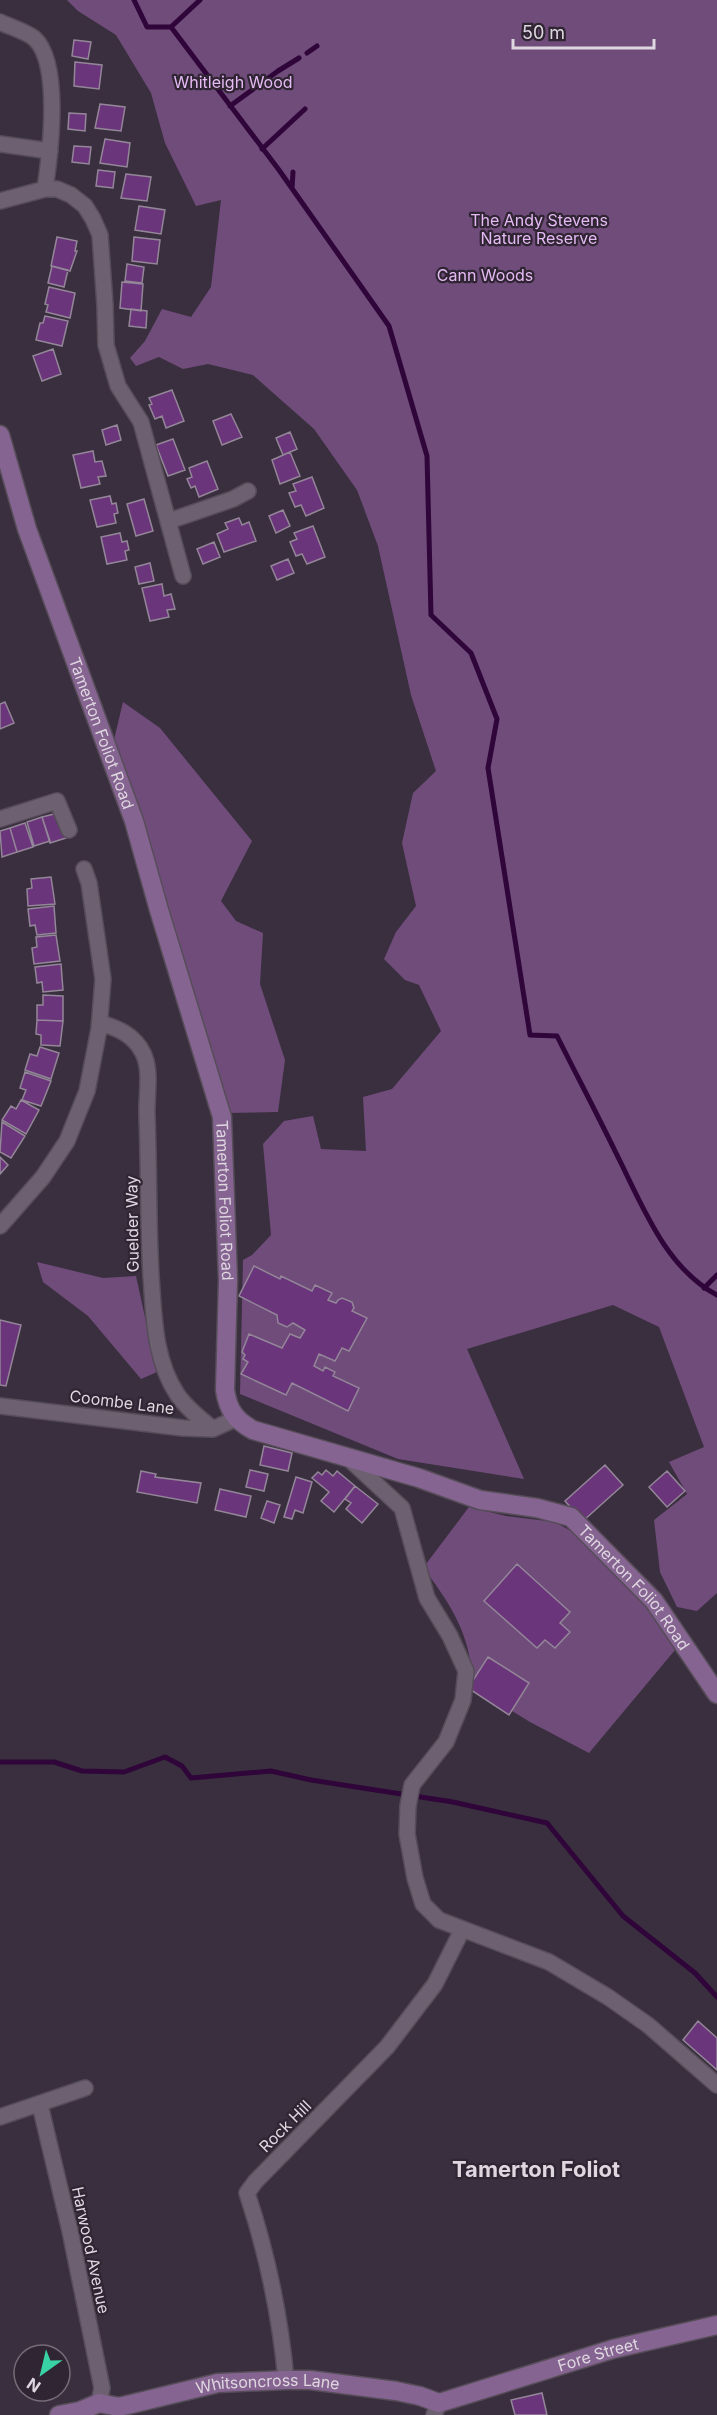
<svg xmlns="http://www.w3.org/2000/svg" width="717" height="2415" viewBox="0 0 717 2415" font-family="Inter,sans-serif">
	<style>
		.green { fill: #704c7b }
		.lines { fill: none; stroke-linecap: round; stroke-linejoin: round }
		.stream { stroke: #2f053a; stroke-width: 5 }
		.building { fill: #6b357b; stroke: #938698; stroke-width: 1.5 }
		.street-casing { stroke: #564d59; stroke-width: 18 }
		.secondary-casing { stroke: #564d59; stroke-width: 21 }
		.street { stroke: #6d6071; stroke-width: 15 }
		.secondary { stroke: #866491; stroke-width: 18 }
		.labels { text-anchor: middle; stroke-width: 4.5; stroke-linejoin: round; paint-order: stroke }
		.park-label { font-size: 16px; fill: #e6baf5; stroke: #302533 }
		.street-label { font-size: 16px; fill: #ded7e0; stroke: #302533 }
		.district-label { font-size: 22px; font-weight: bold; fill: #ded7e0; stroke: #302533 }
	</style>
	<rect width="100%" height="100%" fill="#3a2f3e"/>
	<path class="green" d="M 67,0 L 717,0 L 717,1593 L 697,1611 L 677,1607 L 660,1572 L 654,1520 L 687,1494 L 669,1462 L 704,1447 L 659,1327 L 613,1305 L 467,1349 L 524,1479 L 398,1459 L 240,1394 L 243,1260 L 252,1255 L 271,1235 L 263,1144 L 284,1121 L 313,1116 L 321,1149 L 366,1151 L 363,1097 L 392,1089 L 441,1031 L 419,985 L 405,980 L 384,959 L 396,932 L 416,906 L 402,843 L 413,793 L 436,771 L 411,695 L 378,546 L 357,490 L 314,429 L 253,375 L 208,364 L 183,369 L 159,357 L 136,366 L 130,358 L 145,341 L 162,309 L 191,317 L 211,287 L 221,200 L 196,206 L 165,143 L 151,93 L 116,35 L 78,11 Z
		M 123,702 L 160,728 L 252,841 L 221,901 L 236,921 L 263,933 L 260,984 L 285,1060 L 278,1112 L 224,1113 L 113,744 Z
		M 37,1262 L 103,1278 L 136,1276 L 157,1372 L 141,1379 L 88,1316 L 43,1282 Z
		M 469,1507 L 506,1516 L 555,1522 L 576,1534 L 643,1600 L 675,1650 L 589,1753 L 530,1722 L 471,1686 C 475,1642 450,1602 423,1568 Z"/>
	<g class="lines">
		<path class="stream" d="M 134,0 L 147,27 L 171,27 L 279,170 L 389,326 L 427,456 L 431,615 L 471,653 L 497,719 L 488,768 L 530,1035 L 557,1036 C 576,1074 596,1112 615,1151 C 641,1202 664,1267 717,1295
			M 171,27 L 200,0
			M 307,53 L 317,46
			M 230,106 L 278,71 L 299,58
			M 262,149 L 305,109
			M 292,188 L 293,172
			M 704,1288 L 717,1275
			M 0,1762 L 54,1762 L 82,1771 L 124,1772 L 165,1757 L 182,1766 L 191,1778 L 271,1771 L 311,1780 L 453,1802 L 547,1823 L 623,1916 L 695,1973 L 717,1997"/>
	</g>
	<path class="building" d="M 74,40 L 91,42 L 88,59 L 72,56 Z
		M 75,62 L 102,65 L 99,89 L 74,86 Z
		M 100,104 L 125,107 L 121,131 L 95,128 Z
		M 69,113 L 86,114 L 85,131 L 68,129 Z
		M 105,139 L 130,143 L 127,167 L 100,163 Z
		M 74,146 L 91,147 L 89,164 L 72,162 Z
		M 98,170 L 115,172 L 113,188 L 96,186 Z
		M 126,174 L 151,177 L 147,201 L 121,198 Z
		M 139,206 L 165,210 L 161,234 L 135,230 Z
		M 57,237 L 77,241 L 75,251 L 77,251 L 70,271 L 51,266 Z
		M 134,237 L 160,240 L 157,264 L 132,261 Z
		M 127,264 L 144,267 L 142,283 L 125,281 Z
		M 52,266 L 68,270 L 64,287 L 48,283 Z
		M 122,282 L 143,284 L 141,311 L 120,308 Z
		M 49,287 L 75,293 L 70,318 L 46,312 L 48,305 L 45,304 Z
		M 131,309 L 147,311 L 146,328 L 129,326 Z
		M 45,316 L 68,321 L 62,346 L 36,340 L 40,323 L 43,323 Z
		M 53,349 L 61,374 L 42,381 L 33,356 Z
		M 172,390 L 184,421 L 166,428 L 162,416 L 155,419 L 149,405 L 152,404 L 149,398 Z
		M 231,414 L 242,437 L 222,445 L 213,421 Z
		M 117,425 L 121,440 L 106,445 L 102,430 Z
		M 290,432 L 297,449 L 283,455 L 276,438 Z
		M 173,439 L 185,470 L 168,476 L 156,445 Z
		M 93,451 L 95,462 L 102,461 L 106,476 L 98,477 L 100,484 L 81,488 L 73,455 Z
		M 290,452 L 300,476 L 280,484 L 272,460 Z
		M 207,461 L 218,489 L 199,497 L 195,486 L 191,488 L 187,479 L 192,477 L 189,468 Z
		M 312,477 L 324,508 L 306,516 L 301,505 L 295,507 L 289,493 L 296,491 L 293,484 Z
		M 110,496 L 112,504 L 116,503 L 118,513 L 114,514 L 116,523 L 97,527 L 90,500 Z
		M 144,499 L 153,531 L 136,536 L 127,504 Z
		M 283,510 L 290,526 L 276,533 L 269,516 Z
		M 239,518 L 242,525 L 249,522 L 256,541 L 224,552 L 217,534 L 228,529 L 225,523 Z
		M 313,526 L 325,557 L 307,564 L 302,554 L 296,556 L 290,542 L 297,539 L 294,533 Z
		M 120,533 L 122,542 L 127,541 L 129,550 L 125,551 L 127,560 L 107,564 L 101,537 Z
		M 214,542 L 220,557 L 203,564 L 197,549 Z
		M 288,559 L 294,573 L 277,580 L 271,566 Z
		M 150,563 L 154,581 L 139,584 L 135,567 Z
		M 162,584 L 164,596 L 171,594 L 175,609 L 167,610 L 169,617 L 150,621 L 142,588 Z
		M 5,702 L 14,723 L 0,729 L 0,704 Z
		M 58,813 L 66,838 L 50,843 L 42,817 Z
		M 42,817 L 50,841 L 34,846 L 27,822 Z
		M 25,823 L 33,847 L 17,852 L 10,828 Z
		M 10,828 L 17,852 L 2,857 L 0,831 Z
		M 51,877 L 55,904 L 28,906 L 27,889 L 32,888 L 31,879 Z
		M 54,906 L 56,933 L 37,935 L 35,925 L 30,926 L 28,909 Z
		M 56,935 L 60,961 L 34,964 L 32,948 L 37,947 L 36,937 Z
		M 61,964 L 63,990 L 43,992 L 42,982 L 37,983 L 35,967 Z
		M 43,995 L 63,996 L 63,1021 L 37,1020 L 37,1005 L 43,1005 Z
		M 37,1020 L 63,1021 L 60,1046 L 41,1045 L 41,1035 L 36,1034 Z
		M 40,1047 L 59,1053 L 51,1079 L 25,1070 L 30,1054 L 37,1056 Z
		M 25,1072 L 51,1081 L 41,1106 L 22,1100 L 26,1090 L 20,1088 Z
		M 21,1100 L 39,1110 L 26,1134 L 2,1120 L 11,1106 L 16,1109 Z
		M 2,1122 L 25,1136 L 11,1158 L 0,1152 Z
		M 0,1157 L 8,1165 L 0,1174 Z
		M 254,1266 L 280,1279 L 281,1276 L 312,1291 L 315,1285 L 332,1293 L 328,1300 L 336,1303 L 338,1300 L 342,1298 L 352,1302 L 354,1308 L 352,1311 L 367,1318 L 349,1351 L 342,1348 L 335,1361 L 319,1354 L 314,1366 L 323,1371 L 325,1367 L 335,1372 L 333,1376 L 359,1388 L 348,1411 L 292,1383 L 286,1395 L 241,1374 L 248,1362 L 243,1359 L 245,1355 L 242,1352 L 249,1334 L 282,1348 L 290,1334 L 300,1338 L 305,1330 L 293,1323 L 287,1327 L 278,1323 L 277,1315 L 239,1296 Z
		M 0,1320 L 21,1325 L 6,1386 L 0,1385 Z
		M 264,1446 L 292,1453 L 288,1471 L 260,1465 Z
		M 605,1465 L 623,1485 L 583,1521 L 565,1501 Z
		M 250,1470 L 268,1474 L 264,1491 L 246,1487 Z
		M 326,1470 L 333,1476 L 337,1471 L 355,1486 L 334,1512 L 321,1501 L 329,1492 L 312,1478 L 318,1472 L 322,1475 Z
		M 141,1471 L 156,1474 L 155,1477 L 201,1483 L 197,1503 L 137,1492 Z
		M 667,1471 L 685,1491 L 667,1507 L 649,1487 Z
		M 296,1477 L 312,1482 L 303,1513 L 295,1510 L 292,1519 L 284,1517 Z
		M 355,1486 L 378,1504 L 362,1523 L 346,1509 L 351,1503 L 345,1499 Z
		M 220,1489 L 251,1496 L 246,1517 L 215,1510 Z
		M 267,1501 L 280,1505 L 274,1523 L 261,1518 Z
		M 517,1564 L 570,1612 L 560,1623 L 570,1632 L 555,1648 L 545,1640 L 537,1648 L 484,1601 Z
		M 488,1657 L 529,1683 L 509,1715 L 468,1688 Z
		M 698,2021 L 717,2038 L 717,2070 L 683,2040 Z
		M 542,2393 L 547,2415 L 515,2415 L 511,2400 Z"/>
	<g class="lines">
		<defs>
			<path id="street" d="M 0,22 C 10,27 25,31 34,38 C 62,63 50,155 45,189
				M 0,144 L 50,151
				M 0,201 L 45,189 L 57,189 L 71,195 L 85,206 L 93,219 L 100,235 L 105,305 L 106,345 L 118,386 L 141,422 L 183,576
				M 169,521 L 233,499 L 248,491
				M 0,819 L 57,801 L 69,830
				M 100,1023 C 118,1028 134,1035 143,1053 C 152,1071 146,1096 147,1116 C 149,1169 148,1222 151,1276 C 154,1316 154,1359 177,1394 C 186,1408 201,1419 213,1429
				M 0,1226 L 43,1177 L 67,1141 L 87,1091 L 99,1029 L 103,979 L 89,883 L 84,869
				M 0,1406 L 183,1428 L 213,1429 L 237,1418
				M 347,1457 L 402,1508 L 427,1598 L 450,1636 L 466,1671 L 463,1700 L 446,1742 L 412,1785 L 408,1806 L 407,1834 L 415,1878 L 423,1904 L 439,1920 L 549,1962 L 608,1997 L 648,2025 L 717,2085
				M 40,2105 L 70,2231 L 102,2388 L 99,2403
				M 0,2117 L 85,2088
				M 286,2380 C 280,2314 268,2256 247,2193 L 255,2182 L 387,2047 L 435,1984 L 462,1930
				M 434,2415 L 439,2403"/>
			<g id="secondary">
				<path id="s1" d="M 0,435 L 27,529 L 134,821 L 159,910 L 222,1117 L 228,1280 L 225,1390 C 228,1410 235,1420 253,1430 L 419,1478 L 480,1500 L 537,1508 L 571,1517 L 654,1601 L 717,1694"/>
				<path id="s2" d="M 59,2415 L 80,2411 L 99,2403 L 119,2407 L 218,2383 L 286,2380 L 310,2380 L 396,2391 L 420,2396 L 439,2403 L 613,2349 L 717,2325"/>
			</g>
		</defs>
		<use href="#street" class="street-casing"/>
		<use href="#secondary" class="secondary-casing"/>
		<use href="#street" class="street"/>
		<use href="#secondary" class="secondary"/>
	</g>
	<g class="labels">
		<g class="park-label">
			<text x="233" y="88">Whitleigh Wood</text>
			<text x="539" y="226">The Andy Stevens<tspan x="539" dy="18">Nature Reserve</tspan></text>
			<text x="485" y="281">Cann Woods</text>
		</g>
		<g class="street-label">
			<text dy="6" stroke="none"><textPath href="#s1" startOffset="315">Tamerton Foliot Road</textPath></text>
			<text dy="6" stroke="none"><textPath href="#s1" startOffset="801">Tamerton Foliot Road</textPath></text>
			<text transform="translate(132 1224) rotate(-91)" y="6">Guelder Way</text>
			<text transform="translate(122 1402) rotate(7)" y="6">Coombe Lane</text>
			<text dy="6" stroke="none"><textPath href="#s1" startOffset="1467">Tamerton Foliot Road</textPath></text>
			<text transform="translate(285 2126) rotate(-45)" y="6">Rock Hill</text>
			<text transform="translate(91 2250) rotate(78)" y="6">Harwood Avenue</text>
			<text dy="6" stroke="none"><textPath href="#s2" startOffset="554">Fore Street</textPath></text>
			<text dy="6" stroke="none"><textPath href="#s2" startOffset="214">Whitsoncross Lane</textPath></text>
		</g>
		<g class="district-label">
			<text x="536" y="2177">Tamerton Foliot</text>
		</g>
	</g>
	<g transform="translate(42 2373) rotate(214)"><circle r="28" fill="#302533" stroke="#766c78" stroke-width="1.5"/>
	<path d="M0-4.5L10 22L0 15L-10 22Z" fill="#39d4a5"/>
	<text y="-9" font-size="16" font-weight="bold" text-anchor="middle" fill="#ded7e0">N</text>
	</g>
	<path d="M513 39v9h141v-9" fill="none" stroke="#ded7e0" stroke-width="3"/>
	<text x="522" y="39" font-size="18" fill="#ded7e0" stroke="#302533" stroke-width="4.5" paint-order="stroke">50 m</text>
</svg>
